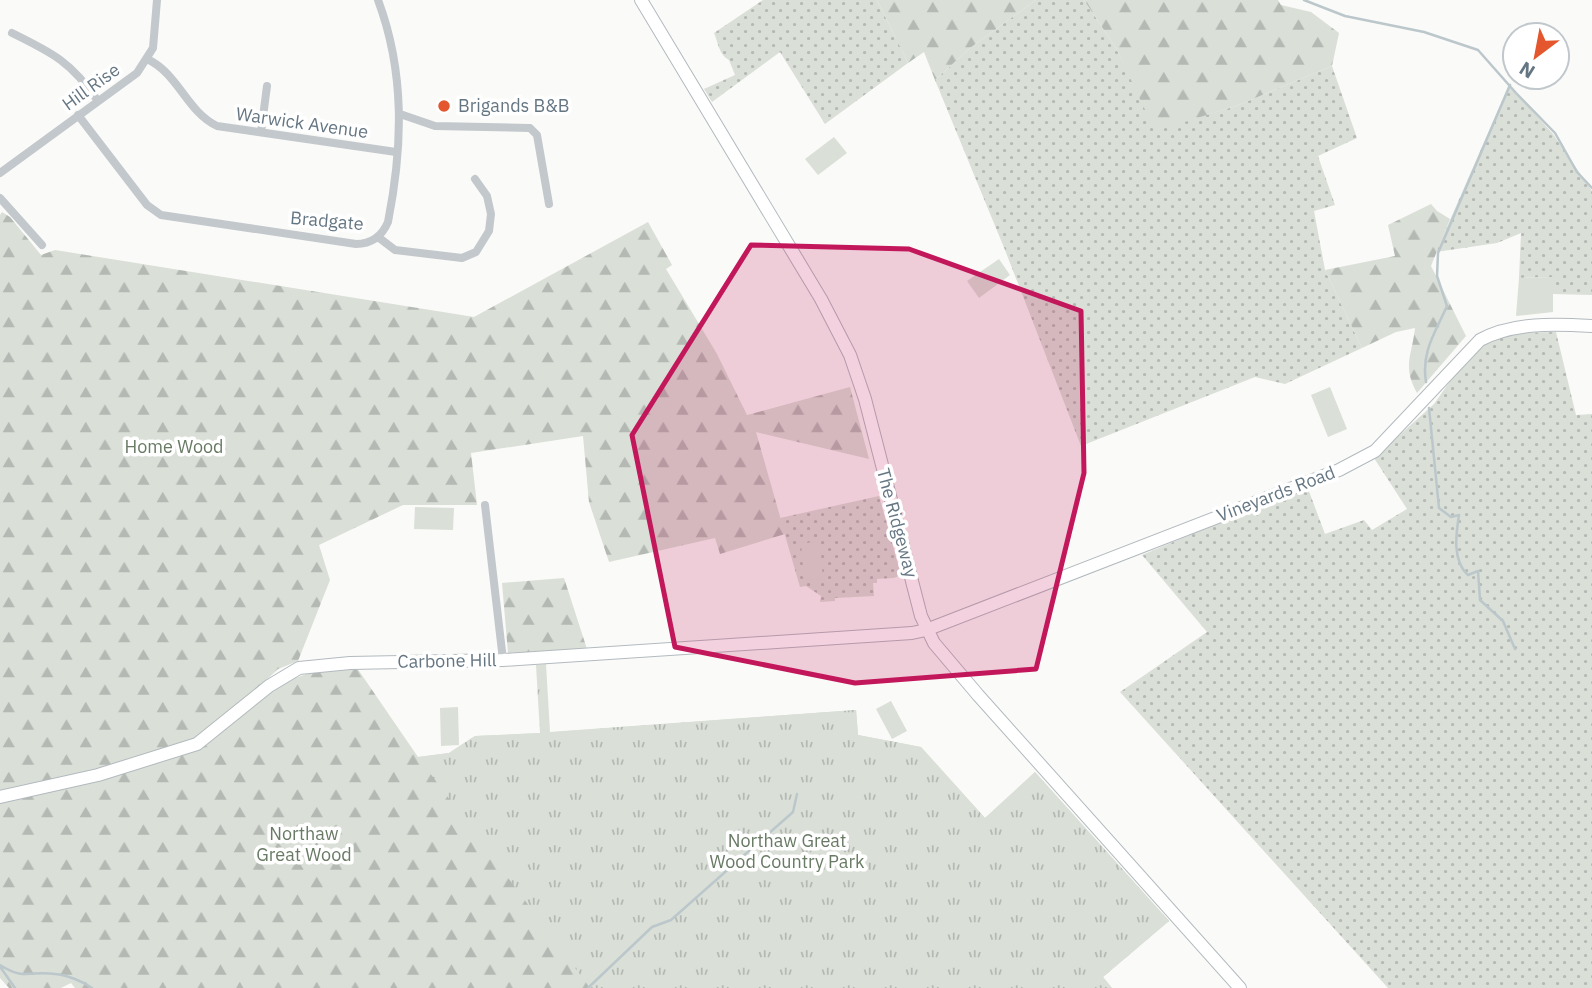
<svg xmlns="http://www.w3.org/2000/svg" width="1592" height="988" viewBox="0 0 1592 988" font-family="'IBM Plex Sans',sans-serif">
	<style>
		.grass { fill: url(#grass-dots) }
		.forest { fill: url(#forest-firs) }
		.park { fill: url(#park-tufts) }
		.pitch { fill: #dadfd7 }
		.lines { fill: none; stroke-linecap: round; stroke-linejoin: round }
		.stream { stroke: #bbc7cb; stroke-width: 2.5 }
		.secondary-casing { stroke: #b3babf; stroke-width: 14 }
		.street { stroke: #c3c8cc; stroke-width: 8 }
		.secondary { stroke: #fff; stroke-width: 12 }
		.marked { fill: #c2185b; fill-opacity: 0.2; stroke: #c2185b; stroke-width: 5; stroke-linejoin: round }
		.poi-dot { fill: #e4572e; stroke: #fff; stroke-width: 2.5 }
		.labels { text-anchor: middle; stroke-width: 7; stroke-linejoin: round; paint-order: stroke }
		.street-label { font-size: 18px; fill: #657683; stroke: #fff }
		.poi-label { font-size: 18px; fill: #657683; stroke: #fff; text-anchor: start }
		.park-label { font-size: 18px; fill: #687a64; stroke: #fff }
	</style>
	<defs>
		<pattern id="grass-dots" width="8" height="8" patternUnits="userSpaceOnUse" patternTransform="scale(1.75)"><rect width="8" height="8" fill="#dadfd7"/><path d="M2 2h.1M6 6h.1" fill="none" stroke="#b4b9b4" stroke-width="1.8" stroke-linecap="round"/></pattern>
		<pattern id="forest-firs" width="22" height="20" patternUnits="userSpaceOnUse" patternTransform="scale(1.75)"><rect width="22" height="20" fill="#dadfd7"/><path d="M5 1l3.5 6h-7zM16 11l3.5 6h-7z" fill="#b4b9b4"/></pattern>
		<pattern id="park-tufts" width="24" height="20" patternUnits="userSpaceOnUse" patternTransform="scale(1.75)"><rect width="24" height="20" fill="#dadfd7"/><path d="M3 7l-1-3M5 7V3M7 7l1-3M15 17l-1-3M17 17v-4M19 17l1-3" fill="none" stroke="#b4b9b4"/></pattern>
	</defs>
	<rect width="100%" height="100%" fill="#fafaf8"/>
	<path class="grass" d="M 763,0 L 877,0 L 908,63 L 825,124 L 780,52 L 712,102 L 704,89 L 735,75 L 729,60 C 719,55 718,42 714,33 Z
		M 1036,0 L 1084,0 L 1116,48 L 1156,130 L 1236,106 L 1332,66 L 1357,138 L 1318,156 L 1335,205 L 1314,211 L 1325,270 L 1362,348 L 1285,384 L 1255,377 L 1081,446 L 1005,250 L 935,80 L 970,48 Z
		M 1509,85 L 1553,134 L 1592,191 L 1592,295 L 1553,294 L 1552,277 L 1519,278 L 1521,233 L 1497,243 L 1436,252 Z
		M 1556,332 L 1576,415 L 1592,414 L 1592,988 L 1388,988 L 1120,692 L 1207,632 L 1142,555 L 1307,486 L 1325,534 L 1364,520 L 1372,530 L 1407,509 L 1374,458 L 1434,404 L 1465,360 L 1491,339 L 1510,333 Z
		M 879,496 L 901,575 L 894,578 L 877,579 L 877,583 L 873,583 L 874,596 L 835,598 L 835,601 L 820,602 L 821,596 L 806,586 L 800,587 L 780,518 Z"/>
	<path class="forest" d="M 877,0 L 1036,0 L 970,48 L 935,80 L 924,52 L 908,63 Z
		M 1084,0 L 1278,0 L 1281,5 L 1311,12 L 1339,33 L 1332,66 L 1236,106 L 1155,131 L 1116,48 Z
		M 1431,204 L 1437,211 L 1450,219 L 1431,266 L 1466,336 L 1417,393 C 1402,366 1412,356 1415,328 L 1396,332 L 1362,348 L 1325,270 L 1395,256 L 1388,225 Z
		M 2,212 L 10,217 L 41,255 L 55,250 L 474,317 L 648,222 L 672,265 L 666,269 L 717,354 L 747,415 L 850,387 L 869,459 L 756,432 L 785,534 L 720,554 L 715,538 L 609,562 L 589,502 L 583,436 L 471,453 L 477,505 L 403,505 L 319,545 L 330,580 L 298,661 L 278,669 L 203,739 L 287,681 L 312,672 L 357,668 L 418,757 L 449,753 L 475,736 L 540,733 L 856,710 L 858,735 L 921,747 L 985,818 L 1035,772 L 1169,921 L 1103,977 L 1112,988 L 75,988 L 71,983 L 61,988 L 9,988 L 0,978 L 0,215 Z
		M 564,578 L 587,649 L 508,653 L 502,583 Z"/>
	<path class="park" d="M 546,664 L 550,732 L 856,710 L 858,735 L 921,747 L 985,818 L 1035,772 L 1169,921 L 1103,977 L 1112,988 L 590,988 L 418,757 L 449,753 L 475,736 L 540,733 L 536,665 Z"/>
	<path class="pitch" d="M 834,137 L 847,153 L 818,175 L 805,159 Z
		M 999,259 L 1010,275 L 979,298 L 967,281 Z
		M 1553,277 L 1553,312 L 1516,316 L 1519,278 Z
		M 1330,387 L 1347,429 L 1328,437 L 1311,395 Z
		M 415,507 L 454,508 L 453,530 L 414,529 Z
		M 820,542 L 823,579 L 804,580 L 801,543 Z
		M 891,701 L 907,731 L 892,739 L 876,709 Z
		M 458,707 L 459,745 L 441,746 L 440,708 Z"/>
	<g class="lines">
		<path class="stream" d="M 1304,0 L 1345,16 L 1424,32 L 1478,50 L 1516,93 L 1555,133 L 1577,172 L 1592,188
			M 1426,382 C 1421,352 1435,333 1447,306 L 1437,276 L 1438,253 L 1510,85
			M 1429,408 L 1439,508 L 1451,517 L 1459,515 C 1456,534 1452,561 1468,575 L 1478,571 L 1480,600 L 1503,621 L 1515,649
			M 0,965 C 25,981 30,970 55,974 C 67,975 82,981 92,988
			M 1,968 L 15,988
			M 588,988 L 652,927 L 671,920 L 793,812 L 797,794"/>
		<defs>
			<path id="secondary" d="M 641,0 L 821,299 L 850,355 L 865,399 L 921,616 L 934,643 L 978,695 L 1240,988
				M 0,797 L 98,775 L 197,744 L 269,686 L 299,668 L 350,663 L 503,660 L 912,633 L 926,630 L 1339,470 L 1375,451 L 1480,340 C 1513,322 1555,324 1592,326"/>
		</defs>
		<use href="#secondary" class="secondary-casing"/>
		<path class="street" d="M 12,33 C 53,53 71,62 98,101
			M 147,59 C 178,73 187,112 217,126 L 396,152
			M 400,114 L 435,126 L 530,128 L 537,135 L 549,204
			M 78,115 L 147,205 L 161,215 L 356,244 C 372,244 382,236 388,222 C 403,146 405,72 378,0
			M 261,132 L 267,86
			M 0,173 L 137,73 L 153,48 L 157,0
			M 0,198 L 42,245
			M 378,237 L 395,250 L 462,258 L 476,252 L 489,231 L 491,214 L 487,196 L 475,179
			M 485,505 L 503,660"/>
		<use href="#secondary" class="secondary"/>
	</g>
	<path class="marked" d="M 751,245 L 909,249 L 1081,311 L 1084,473 L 1036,669 L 855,683 L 675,647 L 632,435 Z"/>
	<circle class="poi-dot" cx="444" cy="106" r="7"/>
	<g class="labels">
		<g class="street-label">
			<text transform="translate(91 87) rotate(-36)" y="6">Hill Rise</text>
			<text transform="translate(302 123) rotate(8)" y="6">Warwick Avenue</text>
			<text transform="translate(327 221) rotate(5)" y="6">Bradgate</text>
			<text transform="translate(1276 494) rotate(-21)" y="6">Vineyards Road</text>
			<text transform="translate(897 523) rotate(75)" y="6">The Ridgeway</text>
			<text transform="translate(447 661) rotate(-1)" y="6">Carbone Hill</text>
		</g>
		<g class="poi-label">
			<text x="458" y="112">Brigands B&amp;B</text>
		</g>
		<g class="park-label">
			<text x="174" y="453">Home Wood</text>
			<text x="304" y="840">Northaw<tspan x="304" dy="21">Great Wood</tspan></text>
			<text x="787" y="847">Northaw Great<tspan x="787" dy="21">Wood Country Park</tspan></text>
		</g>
	</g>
	<g transform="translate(1536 56) rotate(212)"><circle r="33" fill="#ffffff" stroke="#c1c8cd" stroke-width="2"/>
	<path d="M0-5L12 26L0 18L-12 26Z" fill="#e4572e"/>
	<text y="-10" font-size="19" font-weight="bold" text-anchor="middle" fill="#657683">N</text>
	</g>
</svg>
